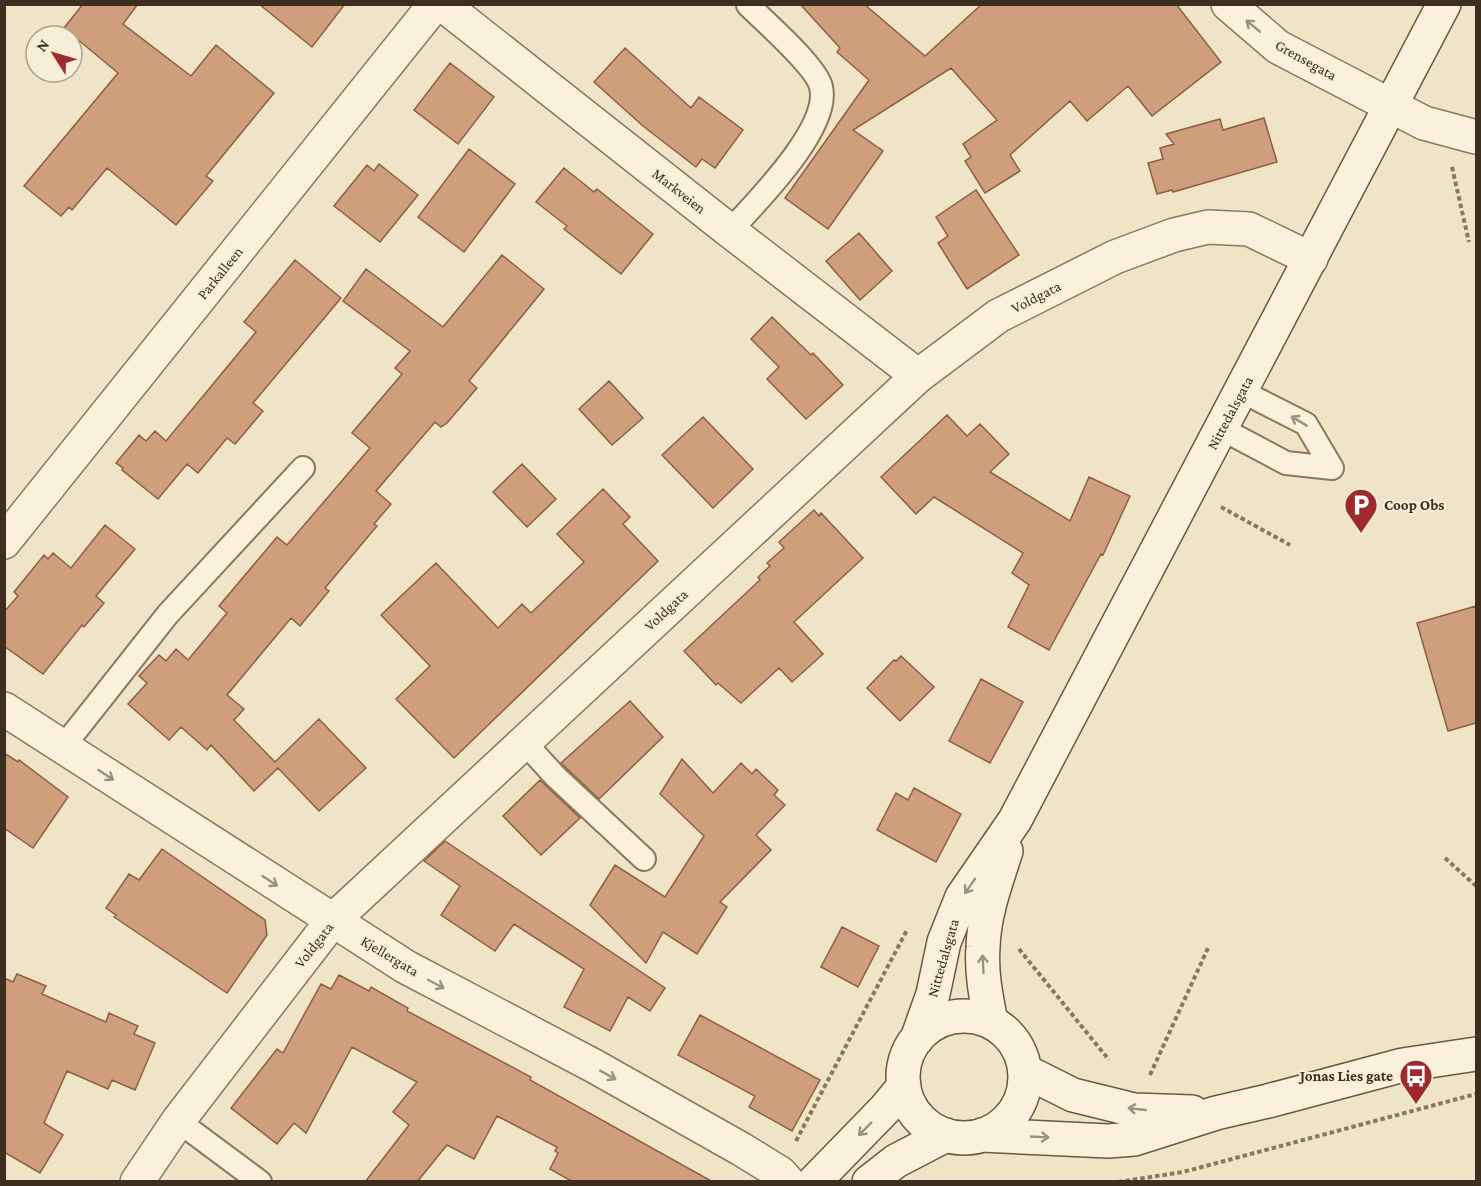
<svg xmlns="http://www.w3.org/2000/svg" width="1481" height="1186" viewBox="0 0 1481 1186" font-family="'Crimson Pro',serif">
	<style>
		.building { fill: #cf9f7d; stroke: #8d5f41; stroke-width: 1.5 }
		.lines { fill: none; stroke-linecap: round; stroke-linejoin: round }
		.lane-casing { stroke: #8d765c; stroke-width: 26 }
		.street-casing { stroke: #8d765c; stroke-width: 36 }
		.secondary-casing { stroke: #6f573f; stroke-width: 36 }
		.path { stroke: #8d765c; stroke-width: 4; stroke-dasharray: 4.5 3; stroke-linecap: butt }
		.lane { stroke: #faf1dc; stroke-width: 22 }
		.street { stroke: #faf1dc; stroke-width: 33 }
		.secondary { stroke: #faf1dc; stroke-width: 33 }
		.oneway { stroke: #9c907e }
		.labels { text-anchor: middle; stroke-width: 4.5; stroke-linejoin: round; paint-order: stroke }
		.street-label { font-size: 15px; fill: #3d2e20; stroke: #f7eed8 }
		.poi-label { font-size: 15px; font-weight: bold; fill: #3d2e20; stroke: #f7eed8; text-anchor: start }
	</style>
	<rect width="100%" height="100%" fill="#f0e4c8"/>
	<path class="building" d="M 83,4 L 138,4 L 123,24 L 191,76 L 216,45 L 274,93 L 206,176 L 213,181 L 176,225 L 107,168 L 72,210 L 69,207 L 61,216 L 24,186 L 118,73 L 64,28 Z
		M 259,4 L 345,4 L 312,47 Z
		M 800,4 L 864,4 L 925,56 L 982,4 L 1176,4 L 1221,62 L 1152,116 L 1128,86 L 1087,121 L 1070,101 L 1010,155 L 1020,171 L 985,193 L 965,161 L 971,157 L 963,144 L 997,120 L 951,68 L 853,130 L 883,151 L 828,229 L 785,198 L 869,80 L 837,52 L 840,48 Z
		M 625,48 L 691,108 L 699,97 L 743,130 L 715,168 L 702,159 L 696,167 L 643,126 L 594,82 Z
		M 450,63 L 494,97 L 458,144 L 414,110 Z
		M 1264,118 L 1277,162 L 1173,192 L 1172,190 L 1157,194 L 1148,163 L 1163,159 L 1160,148 L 1174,144 L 1166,134 L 1220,119 L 1223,130 Z
		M 469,149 L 515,184 L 464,252 L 418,217 Z
		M 379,164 L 418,195 L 380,242 L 334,206 L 367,165 L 374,171 Z
		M 564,168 L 594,192 L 597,189 L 653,234 L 621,274 L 564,229 L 567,226 L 536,202 Z
		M 976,190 L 1019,255 L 967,289 L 938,243 L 948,236 L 936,217 Z
		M 859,233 L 892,271 L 860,300 L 826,261 Z
		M 502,255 L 544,289 L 469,381 L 477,388 L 447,423 L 441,427 L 435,422 L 376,491 L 391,504 L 374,524 L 377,526 L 325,588 L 329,591 L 300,626 L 291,618 L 227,695 L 244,709 L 234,720 L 275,762 L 319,719 L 366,768 L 319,811 L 278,768 L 254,791 L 211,745 L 207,750 L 181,727 L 169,740 L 128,704 L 147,683 L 139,676 L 159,655 L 166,661 L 176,649 L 188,660 L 227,613 L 219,606 L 277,537 L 287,545 L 370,448 L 352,433 L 402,374 L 395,368 L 410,351 L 343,301 L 366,269 L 443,327 Z
		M 295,260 L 341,298 L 253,403 L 263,411 L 235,444 L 227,438 L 198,473 L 187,464 L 158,499 L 122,470 L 123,468 L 116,463 L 139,435 L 146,441 L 155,431 L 166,441 L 256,332 L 244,322 Z
		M 772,317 L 811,355 L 813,353 L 843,385 L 806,419 L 767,379 L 779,367 L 751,339 Z
		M 609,381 L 643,418 L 612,445 L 579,409 Z
		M 947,415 L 967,436 L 980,424 L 1009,454 L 990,472 L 1070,521 L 1089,477 L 1130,496 L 1103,555 L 1101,554 L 1049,650 L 1008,627 L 1029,585 L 1012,573 L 1023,553 L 934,497 L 916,514 L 881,477 Z
		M 703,417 L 753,469 L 713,508 L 662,455 Z
		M 522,464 L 556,499 L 527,527 L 493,492 Z
		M 603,489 L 630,517 L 623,524 L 658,561 L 454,758 L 396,699 L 430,666 L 381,615 L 436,563 L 498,628 L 522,604 L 531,613 L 584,562 L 557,534 Z
		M 814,510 L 819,516 L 821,513 L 863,558 L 794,622 L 823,654 L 792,682 L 779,668 L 741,703 L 718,683 L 716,685 L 684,651 L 760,580 L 758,577 L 770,566 L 767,563 L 784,548 L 779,542 Z
		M 105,525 L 135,549 L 96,596 L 104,603 L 84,627 L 82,625 L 43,674 L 4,646 L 4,612 L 18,596 L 14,592 L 44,555 L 48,559 L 53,553 L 71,568 Z
		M 1476,606 L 1476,723 L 1448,731 L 1417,623 Z
		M 901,656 L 934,687 L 900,721 L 867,688 L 894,660 L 896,661 Z
		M 981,679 L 1023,702 L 990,763 L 949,741 Z
		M 630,701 L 663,737 L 599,799 L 561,763 Z
		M 4,753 L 18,762 L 19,760 L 68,797 L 33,848 L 4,828 Z
		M 682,759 L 713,793 L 741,763 L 752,774 L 756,769 L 778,790 L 774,795 L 785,805 L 756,835 L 771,850 L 720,902 L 727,907 L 697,954 L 663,932 L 646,963 L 590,905 L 615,865 L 665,897 L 704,836 L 660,794 Z
		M 540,780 L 580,818 L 541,855 L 503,816 Z
		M 914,788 L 961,814 L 936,862 L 877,830 L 896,793 L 908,800 Z
		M 445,841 L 665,988 L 650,1011 L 628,997 L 610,1031 L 564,1007 L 584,969 L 514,924 L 495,951 L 441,915 L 460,886 L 424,861 Z
		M 162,849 L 265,920 L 267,935 L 227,993 L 114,917 L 116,915 L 106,908 L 129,874 L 139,880 Z
		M 842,927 L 879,946 L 858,987 L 821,967 Z
		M 17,974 L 46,986 L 42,994 L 106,1022 L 109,1013 L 138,1026 L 134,1034 L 155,1043 L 135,1090 L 112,1080 L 108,1089 L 67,1071 L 44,1123 L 63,1135 L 40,1173 L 4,1152 L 4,978 L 13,982 Z
		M 339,975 L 369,991 L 371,987 L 408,1008 L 407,1011 L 531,1077 L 530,1080 L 713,1182 L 573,1182 L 550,1169 L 558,1153 L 555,1151 L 557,1147 L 497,1116 L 474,1159 L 447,1145 L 417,1182 L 365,1182 L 409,1125 L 393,1112 L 417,1082 L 352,1047 L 306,1133 L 294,1123 L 277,1144 L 231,1108 L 277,1049 L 283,1053 L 321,984 L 331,989 Z
		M 700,1015 L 820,1080 L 792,1131 L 749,1107 L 755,1096 L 678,1055 Z"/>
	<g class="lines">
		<defs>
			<path id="lane" d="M 730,231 C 756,202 831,128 821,87 C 817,67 764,21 748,5
				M 1241,391 L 1306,424 L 1332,468
				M 1222,429 L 1286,463 L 1332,468
				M 524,742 L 556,777 L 644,859
				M 63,747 L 168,614 L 303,468
				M 178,1121 L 260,1182"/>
			<path id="street" d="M 442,4 L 730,231 L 918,376
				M 1228,4 L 1278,47 L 1424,123 L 1476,137
				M 4,542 L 435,4
				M 4,709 L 406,967 L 594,1066 L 741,1149 L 780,1173 L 788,1182
				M 137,1182 L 178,1121 L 332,921 L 918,376 L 998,316 L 1115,257 L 1174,235 L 1208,227 L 1249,229 L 1311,259"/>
			<path id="secondary" d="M903 1077a61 61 0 1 1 122 0a61 61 0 1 1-122 0Z
				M 991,1022 C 986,997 981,972 983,947 C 984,914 996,882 1006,851
				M 917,1039 L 933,994 L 944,942 L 962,897 L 1015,820 L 1025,801 L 1444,4
				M 1025,1071 L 1073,1095 L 1134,1110 L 1192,1112
				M 982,1135 L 1108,1141 L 1134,1139 L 1216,1113 L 1268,1101 L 1403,1065 L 1476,1054
				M 814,1182 L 885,1109 L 904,1086
				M 869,1182 L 896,1161 L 946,1135"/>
		</defs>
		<use href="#lane" class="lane-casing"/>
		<use href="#street" class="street-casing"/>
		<use href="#secondary" class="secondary-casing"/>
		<path class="path" d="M 1452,167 L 1469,242
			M 1221,507 L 1290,545
			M 1445,858 L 1476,886
			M 1019,949 L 1109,1060
			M 1150,1075 L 1208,948
			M 796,1141 L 907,930
			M 1118,1182 L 1183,1172 L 1476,1094"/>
		<use href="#lane" class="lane"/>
		<use href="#street" class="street"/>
		<use href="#secondary" class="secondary"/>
	</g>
	<defs><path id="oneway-shaft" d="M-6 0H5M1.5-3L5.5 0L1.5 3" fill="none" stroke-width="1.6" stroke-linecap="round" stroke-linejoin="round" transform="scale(1.5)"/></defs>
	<g class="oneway">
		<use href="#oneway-shaft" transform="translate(1253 26) rotate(-141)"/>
		<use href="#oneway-shaft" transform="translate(1299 421) rotate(-149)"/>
		<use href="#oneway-shaft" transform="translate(106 775) rotate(33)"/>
		<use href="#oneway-shaft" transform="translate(270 881) rotate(33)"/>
		<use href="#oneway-shaft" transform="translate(970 886) rotate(125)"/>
		<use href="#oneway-shaft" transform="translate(983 964) rotate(-93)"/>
		<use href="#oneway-shaft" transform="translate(436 984) rotate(28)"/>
		<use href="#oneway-shaft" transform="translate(608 1075) rotate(29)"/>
		<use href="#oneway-shaft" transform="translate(1137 1109) rotate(-174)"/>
		<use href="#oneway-shaft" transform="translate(865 1129) rotate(135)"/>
		<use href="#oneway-shaft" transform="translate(1040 1137) rotate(3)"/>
	</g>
	<defs>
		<symbol id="parking-pin" viewBox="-11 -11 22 30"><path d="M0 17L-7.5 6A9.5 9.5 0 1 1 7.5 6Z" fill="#9e2a2b" stroke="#f7eed8"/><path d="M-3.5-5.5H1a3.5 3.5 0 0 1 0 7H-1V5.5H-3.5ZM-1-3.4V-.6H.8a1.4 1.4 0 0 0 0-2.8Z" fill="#fff"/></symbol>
		<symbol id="bus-pin" viewBox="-11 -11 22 30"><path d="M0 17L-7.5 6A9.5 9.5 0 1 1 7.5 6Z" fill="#9e2a2b" stroke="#f7eed8"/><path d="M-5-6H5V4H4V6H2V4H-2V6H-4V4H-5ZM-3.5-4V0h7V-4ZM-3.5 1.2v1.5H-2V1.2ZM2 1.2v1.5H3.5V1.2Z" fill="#fff"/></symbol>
	</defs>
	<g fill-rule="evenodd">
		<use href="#parking-pin" x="1342" y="486" width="38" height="52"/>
		<use href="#bus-pin" x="1397" y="1057" width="38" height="52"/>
	</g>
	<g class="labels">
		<g class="street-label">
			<text transform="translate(1306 60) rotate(29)" y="5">Grensegata</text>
			<text transform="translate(679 191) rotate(38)" y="5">Markveien</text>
			<text transform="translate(220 273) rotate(-51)" y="5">Parkalleen</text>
			<text transform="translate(1036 297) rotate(-27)" y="5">Voldgata</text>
			<text transform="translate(1230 413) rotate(-62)" y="5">Nittedalsgata</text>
			<text transform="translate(666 610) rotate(-43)" y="5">Voldgata</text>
			<text transform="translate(314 945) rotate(-52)" y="5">Voldgata</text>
			<text transform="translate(390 956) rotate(31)" y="5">Kjellergata</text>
			<text transform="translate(943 958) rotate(-74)" y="5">Nittedalsgata</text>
		</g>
		<g class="poi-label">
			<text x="1384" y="510">Coop Obs</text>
			<text x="1393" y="1081" text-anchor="end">Jonas Lies gate</text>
		</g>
	</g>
	<rect width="1481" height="1186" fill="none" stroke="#3d2e20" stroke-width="12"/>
	<g transform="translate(54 54) rotate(307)"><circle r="28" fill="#f7eed8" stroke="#ada18e" stroke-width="1.5"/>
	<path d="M0-4.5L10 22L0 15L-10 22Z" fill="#9e2a2b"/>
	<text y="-9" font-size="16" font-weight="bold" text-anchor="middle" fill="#3d2e20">N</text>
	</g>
</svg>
